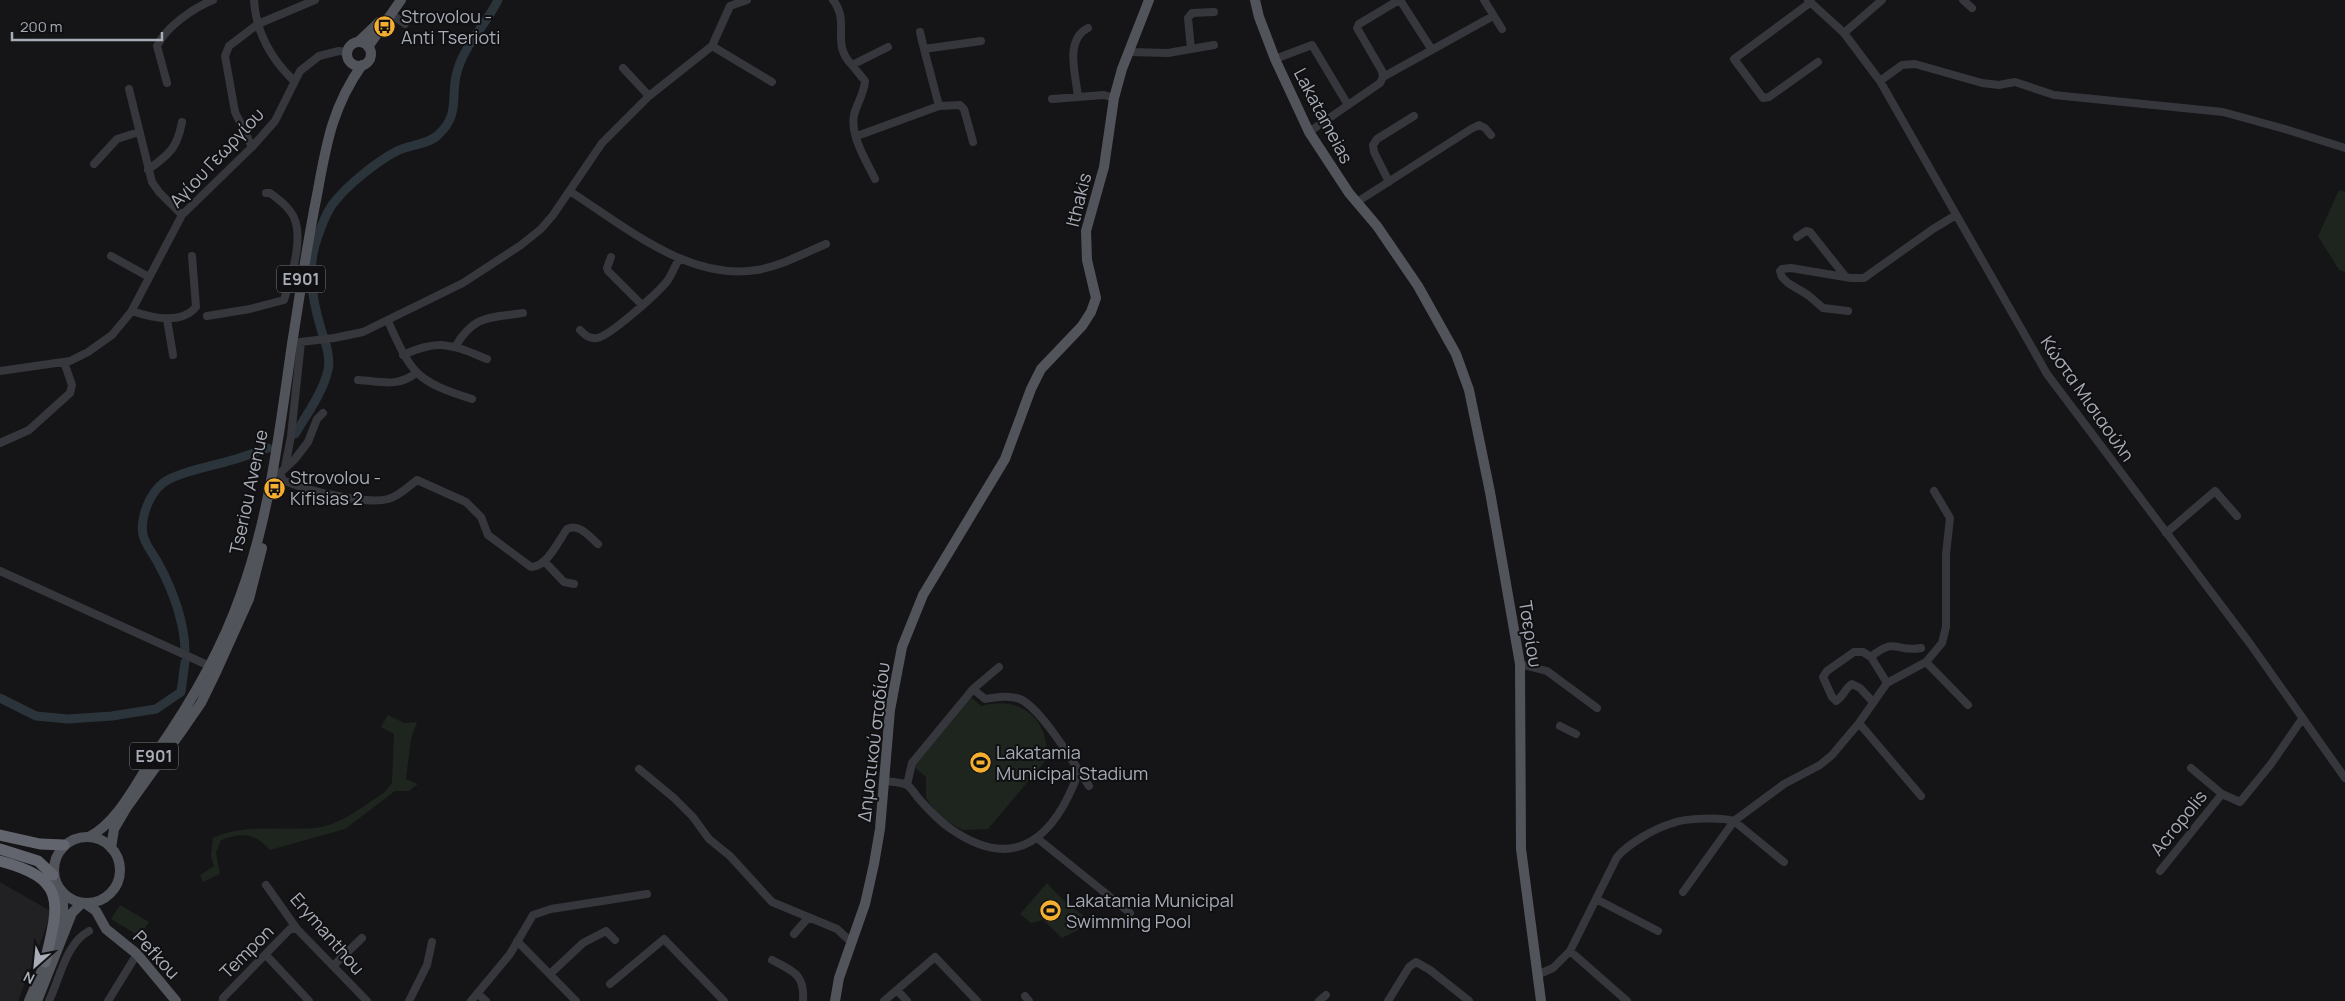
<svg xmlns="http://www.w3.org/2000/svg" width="2345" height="1001" viewBox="0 0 2345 1001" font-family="Manrope,sans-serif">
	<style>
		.built { fill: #212124 }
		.green { fill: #1d251e }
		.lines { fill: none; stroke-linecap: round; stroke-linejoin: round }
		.river { stroke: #2b343b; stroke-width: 9 }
		.minor { stroke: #36373c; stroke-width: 8 }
		.major { stroke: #52545b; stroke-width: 10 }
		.highway { stroke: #62656d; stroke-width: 11 }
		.labels { text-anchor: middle; stroke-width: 4; stroke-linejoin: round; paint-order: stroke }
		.shield { fill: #101012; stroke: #7a7d86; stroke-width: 1 }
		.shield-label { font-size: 16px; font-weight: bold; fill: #a7acb7 }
		.poi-label { font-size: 18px; fill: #a7acb7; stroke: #101012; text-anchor: start }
		.street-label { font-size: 18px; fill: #a7acb7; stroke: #101012 }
	</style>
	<rect width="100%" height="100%" fill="#151517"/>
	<path class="built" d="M 0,882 L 52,912 L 18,1001 L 0,1001 Z"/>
	<path class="green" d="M 2339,190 L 2345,192 L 2345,272 L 2339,270 L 2318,236 Z
		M 970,696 L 981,706 C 1020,695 1049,718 1047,759 L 988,829 L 962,830 L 939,816 L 926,798 L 926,777 L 913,766 Z
		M 388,715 L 404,723 L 417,722 L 411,739 L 406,779 L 418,784 L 409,791 L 395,791 L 345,829 L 270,850 C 254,833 243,832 221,840 L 216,853 L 220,874 L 203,882 L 200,875 L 214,866 L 211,856 L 213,838 C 244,823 282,831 315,828 C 335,826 354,813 370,802 C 379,796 388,791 392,782 L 394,734 L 381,727 Z
		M 1047,883 L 1063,900 L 1077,906 L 1075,909 L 1092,923 L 1062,938 L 1043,920 L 1031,923 L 1020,914 Z
		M 120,905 L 149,922 L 139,936 L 111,919 Z"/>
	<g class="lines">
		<path class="river" d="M 295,434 C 307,414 323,392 328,370 C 331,357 325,341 321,329 C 312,298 306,267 318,236 C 321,227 326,214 332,205 C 347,185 377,161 399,150 C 410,145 429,144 438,135 C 461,114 450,96 457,72 C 464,45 486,25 498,0
			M 185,652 C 185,624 173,590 159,565 C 154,554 146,547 143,535 C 140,518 149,494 163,483 C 177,472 214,466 232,460 C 244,457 256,452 268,448
			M 0,698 L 36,716 L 68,719 L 112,716 L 156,709 L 181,692 L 185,662"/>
		<path class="minor" d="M 254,0 C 256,33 271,59 294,81
			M 833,0 C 851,23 830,43 852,65 L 888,47
			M 1400,0 L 1432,50
			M 1484,0 L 1502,29
			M 1808,0 L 1844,33 L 1880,81 L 2047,374 L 2251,645 L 2345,778
			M 1963,0 L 1972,8
			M 1811,2 L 1734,59 L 1763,98 L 1769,97 L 1818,62
			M 391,14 L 405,24
			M 920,32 L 924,49 L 981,41
			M 1844,33 L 1882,0
			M 712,46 L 772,82
			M 924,49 L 939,106
			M 1191,49 L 1188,18 L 1192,13 L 1214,12
			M 1129,52 L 1168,53 L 1214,45
			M 1275,59 L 1312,45 L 1348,105
			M 852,65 L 865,81 C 864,94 857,103 854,115 C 850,136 866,160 875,179
			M 623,68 L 649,96
			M 1383,77 L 1382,71 L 1357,28 L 1359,24 L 1399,0
			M 1880,81 L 1902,65 L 1915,64 L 1982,83 L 1999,85 L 2015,82 L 2054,95 L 2223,112 L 2288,130 L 2345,148
			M 167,83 L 157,46 C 166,27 193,8 213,0
			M 129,89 L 152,182 L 159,192 L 182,215
			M 1078,97 C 1076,75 1064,40 1088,28
			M 1052,99 L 1104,95 L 1114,98
			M 1309,132 L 1380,83 L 1383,77 L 1493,16
			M 857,136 L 939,106 L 960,105 L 964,109 L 973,142
			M 252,147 L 235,112 L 225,56 L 229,46 L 258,24 L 315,0
			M 94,164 L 117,139 L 139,132
			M 148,170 C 169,154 177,149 182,122
			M 1389,182 L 1374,152 L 1373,145 L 1377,139 L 1414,116
			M 571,192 C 626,227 688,281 757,270 C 781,266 804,253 826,244
			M 1357,202 L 1471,129 L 1479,125 L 1485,128 L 1491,135
			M 1797,237 L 1806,231 L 1810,232 L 1845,276
			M 111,256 L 149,277
			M 611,257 L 607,268 L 608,271 L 642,305
			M 132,311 C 152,318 181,325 196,307 L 192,256
			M 1848,311 L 1823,308 L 1808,295 L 1788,283 L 1782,277 L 1780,271 L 1782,269 L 1791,268 L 1851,278 L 1864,278 L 1933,229 L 1956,215
			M 207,316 L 250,309 L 284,300 C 291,278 307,231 290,211 C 285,204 277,198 270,193 L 266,193
			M 167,319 L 173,355
			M 388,321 C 412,375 416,381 472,399
			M 580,330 C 585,335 589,339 597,338 C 610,336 659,292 668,280 C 672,274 675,266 679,259
			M 292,343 L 334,338 L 363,332 L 463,283 L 521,245 L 541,229 L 553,215 L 602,143 L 649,96 L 712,46 L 730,6 L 747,0
			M 455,347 C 474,315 488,318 523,313
			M 403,355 C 440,338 452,345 487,359
			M 0,371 L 70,361 L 88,352 L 112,335 L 131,312 L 182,215 L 252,147 L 275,121 L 300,71 L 319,56 L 339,51 L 347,52
			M 358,380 C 380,381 397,388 416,373
			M 323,413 L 317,419 L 308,442 L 295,459 L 280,473 L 283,480 C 304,490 366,505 388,499 C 398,497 409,486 417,480 L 466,502 L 481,517 L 488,535 L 531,567 C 547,567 559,540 567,529 C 579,523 589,536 598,544
			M 0,443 L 29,430 L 70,393 L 72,385 L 64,362
			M 285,467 L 291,436 L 301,342
			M 2166,533 L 2215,491 L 2237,516
			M 544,561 L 564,582 L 574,584
			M 0,571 L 214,668
			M 1871,657 C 1896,636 1896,653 1921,648
			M 1926,662 L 1968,705
			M 1520,664 L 1547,671 L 1597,708
			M 973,689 L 985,699 C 997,697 1009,695 1020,699 C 1042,709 1074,764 1089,786
			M 1873,702 L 1860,688 L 1852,684 C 1845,688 1844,696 1836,701 L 1832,697 L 1823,677 L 1827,671 L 1854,652 L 1863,652 L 1871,657 L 1887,683
			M 1859,723 L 1921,796
			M 1560,726 L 1576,734
			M 2191,768 L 2222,794 L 2240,802 L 2271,764 L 2302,719
			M 639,769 L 674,798 L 693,817 L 709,839 L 730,856 L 772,902 L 837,929 L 851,942
			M 885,781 C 891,782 902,782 907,785 C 912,788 916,796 920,800 C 929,810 939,821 951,829 C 1017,875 1056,835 1079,771
			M 907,785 L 912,763 L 973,689 L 999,667
			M 1037,838 L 1130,913
			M 2160,871 L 2222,794
			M 266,885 L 297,929 L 367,1001
			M 1683,892 L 1734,821 L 1784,784 L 1820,765 L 1832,755 L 1859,723 L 1887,683 L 1926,662 L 1942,643 L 1946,627 L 1946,554 L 1950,518 L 1934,491
			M 1596,899 L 1658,931
			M 794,934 L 808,918
			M 517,941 L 576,1001
			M 1570,951 L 1627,1001
			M 266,955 L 309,1001
			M 772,960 C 793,971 805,974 803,1001
			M 333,966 L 362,938
			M 550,974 L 583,943 L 606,931 L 615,940
			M 1537,975 L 1553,968 L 1570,951 L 1617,857 C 1628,844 1655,828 1673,823 C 1686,818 1721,817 1734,821 L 1784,862
			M 610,984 L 664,939 L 724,1001
			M 897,990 L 907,1001
			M 478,994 L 486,1001
			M 1025,996 L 1029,1001
			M 49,1001 C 60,978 66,943 89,931
			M 108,1001 L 137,954
			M 223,1001 L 223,998 L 290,929 L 297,929
			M 409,1001 L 427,965 L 432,942
			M 471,1001 L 510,954 L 533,915 L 551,909 L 647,894
			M 884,1001 L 935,957 L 977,1001
			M 1319,1001 L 1326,995
			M 1388,1001 L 1409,967 L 1416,962 L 1430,970 L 1469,1001"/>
		<path class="major" d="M 1255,0 L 1259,17 L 1275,59 L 1309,132 L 1349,193 L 1377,226 L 1418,286 L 1456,354 L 1469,390 L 1490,492 L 1520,664 L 1521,849 L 1541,1001
			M 358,42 L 379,22
			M347 54a12 12 0 1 1 24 0a12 12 0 1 1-24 0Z
			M 368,47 L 401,0
			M54 870a33 33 0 1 1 66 0a33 33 0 1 1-66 0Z
			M 89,837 C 119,821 137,781 156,753 C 191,703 221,652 241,594 C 270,515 280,427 292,344 C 300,294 307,244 317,195 C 326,146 332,107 362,65
			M 111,848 L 114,829 L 127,807 L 183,729 L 201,703 L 217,670 L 249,599 L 262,548
			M 86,904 L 96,911 L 106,929 L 137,954 L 176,1001
			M 53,943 L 63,915 L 63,893
			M 29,1001 L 48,956
			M 37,1001 L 72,913 L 82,903
			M 835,1001 L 839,978 L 865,904 L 874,864 L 880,829 L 890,710 L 902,647 L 923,595 L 1005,459 L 1031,389 L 1041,369 L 1082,326 L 1091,312 L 1096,298 L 1087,260 L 1086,231 L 1104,167 L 1114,98 L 1122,69 L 1149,0"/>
		<path class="highway" d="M 0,835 L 40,844 L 64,845
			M 0,849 L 38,861 L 53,875
			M 0,861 C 68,879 59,903 45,962"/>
	</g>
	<defs>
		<symbol id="bus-disc" viewBox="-11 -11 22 22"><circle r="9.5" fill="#f4ae30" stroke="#101012"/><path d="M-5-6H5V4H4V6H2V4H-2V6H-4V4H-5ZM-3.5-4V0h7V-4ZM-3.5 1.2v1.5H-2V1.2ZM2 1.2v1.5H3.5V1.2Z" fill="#111"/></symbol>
		<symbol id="stadium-disc" viewBox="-11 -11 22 22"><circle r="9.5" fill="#f4ae30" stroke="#101012"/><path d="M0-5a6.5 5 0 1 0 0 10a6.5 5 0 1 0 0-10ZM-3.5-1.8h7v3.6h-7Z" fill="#111"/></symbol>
	</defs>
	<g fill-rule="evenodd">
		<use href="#bus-disc" x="372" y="14" width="25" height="25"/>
		<use href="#bus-disc" x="262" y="476" width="25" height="25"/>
		<use href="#stadium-disc" x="968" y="750" width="25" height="25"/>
		<use href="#stadium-disc" x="1038" y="898" width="25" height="25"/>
	</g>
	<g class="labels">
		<g class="shield">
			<rect x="277" y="265.5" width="48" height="27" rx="4"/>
			<rect x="130" y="742.5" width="48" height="27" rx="4"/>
		</g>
		<g class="shield-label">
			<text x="301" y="285">E901</text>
			<text x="154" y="762">E901</text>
		</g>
		<g class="poi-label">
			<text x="401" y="23">Strovolou -<tspan x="401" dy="21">Anti Tserioti</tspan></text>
			<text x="290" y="484">Strovolou -<tspan x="290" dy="21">Kifisias 2</tspan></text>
			<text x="996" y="759">Lakatamia<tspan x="996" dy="21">Municipal Stadium</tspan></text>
			<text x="1066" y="907">Lakatamia Municipal<tspan x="1066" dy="21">Swimming Pool</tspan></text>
		</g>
		<g class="street-label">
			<text transform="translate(1323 116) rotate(62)" y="6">Lakatameias</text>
			<text transform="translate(217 158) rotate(-47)" y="6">Αγίου Γεωργίου</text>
			<text transform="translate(1079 200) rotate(-76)" y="6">Ithakis</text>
			<text transform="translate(2087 399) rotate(55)" y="6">Κώστα Μισιαούλη</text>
			<text transform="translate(249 492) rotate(-78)" y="6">Tseriou Avenue</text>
			<text transform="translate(1530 634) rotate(81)" y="6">Τσερίου</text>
			<text transform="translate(874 742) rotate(-83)" y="6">Δημοτικού σταδίου</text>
			<text transform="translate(2179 823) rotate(-51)" y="6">Acropolis</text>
			<text transform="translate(327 934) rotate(49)" y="6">Erymanthou</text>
			<text transform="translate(247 952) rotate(-45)" y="6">Tempon</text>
			<text transform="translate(156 955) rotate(47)" y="6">Pefkou</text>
		</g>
	</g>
	<g transform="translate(35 966) rotate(207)" stroke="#101012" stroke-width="4" paint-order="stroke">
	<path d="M0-4L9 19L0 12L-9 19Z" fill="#a7acb7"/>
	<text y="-8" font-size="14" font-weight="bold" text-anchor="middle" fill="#a7acb7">N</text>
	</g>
	<path d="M12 32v8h150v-8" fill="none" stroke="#a7acb7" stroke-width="2.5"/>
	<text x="20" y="32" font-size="15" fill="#a7acb7" stroke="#101012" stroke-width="4" paint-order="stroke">200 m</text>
</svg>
